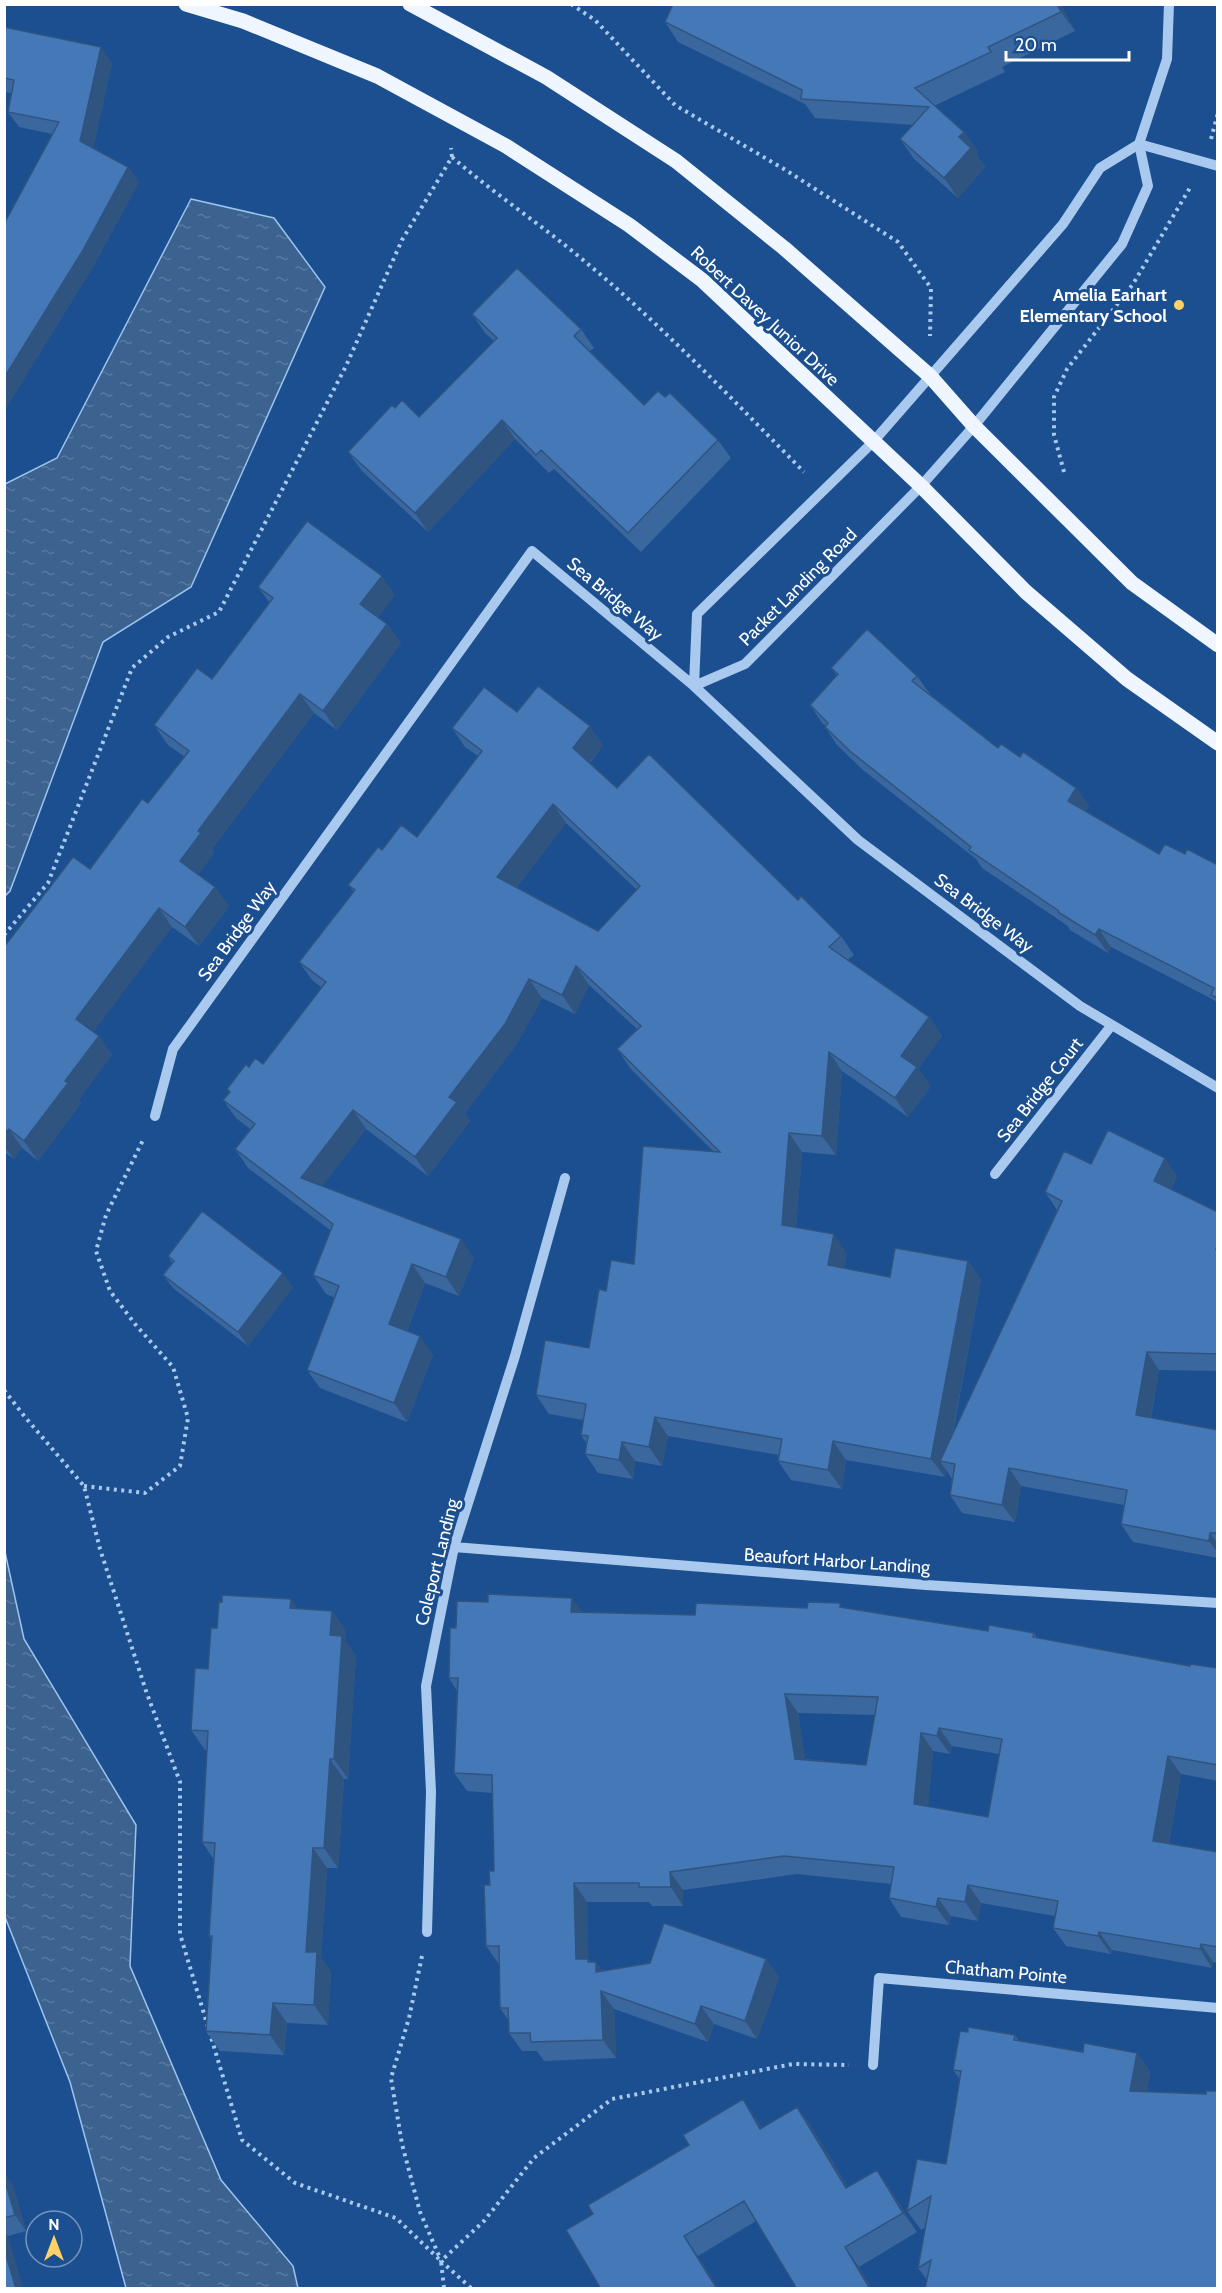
<svg xmlns="http://www.w3.org/2000/svg" width="1222" height="2293" viewBox="0 0 1222 2293" font-family="Cabin,sans-serif">
	<style>
		.water { fill: url(#water-ripples); stroke: #9cc4f0; stroke-width: 1.5 }
		.lines { fill: none; stroke-linecap: round; stroke-linejoin: round }
		.path { stroke: #a9c9ee; stroke-width: 4; stroke-dasharray: 3 4.5; stroke-linecap: butt }
		.minor { stroke: #a9c9ee; stroke-width: 10 }
		.major { stroke: #f0f6ff; stroke-width: 15 }
		.wall { fill: #3a679d; fill-rule: evenodd }
		.shaded-wall { fill: #305480 }
		.building { fill: #4478b7; stroke: #305480; stroke-width: 1.5; fill-rule: evenodd }
		.poi-dot { fill: #ffd166; stroke: #1b4f8f; stroke-width: 2 }
		.labels { text-anchor: middle; stroke-width: 6; stroke-linejoin: round; paint-order: stroke }
		.poi-label { font-size: 18px; font-weight: bold; fill: #fff; stroke: #1b4f8f; text-anchor: end }
		.street-label { font-size: 18px; fill: #fff; stroke: #1b4f8f }
	</style>
	<defs>
		<pattern id="water-ripples" width="26" height="14" patternUnits="userSpaceOnUse" patternTransform="scale(1.5)"><rect width="26" height="14" fill="#3c6290"/><path d="M2 4q2-2 4 0t4 0M15 11q2-2 4 0t4 0" fill="none" stroke="#597aa1"/></pattern>
	</defs>
	<rect width="100%" height="100%" fill="#1b4f8f"/>
	<path class="water" d="M 191,199 L 274,218 L 325,287 L 191,587 L 103,642 L 10,891 L 5,896 L 5,484 L 57,458 Z
		M 5,1552 L 24,1639 L 136,1825 L 130,1966 L 221,2180 L 293,2266 L 298,2288 L 126,2288 L 70,2082 L 5,1917 Z"/>
	<g class="lines">
		<path class="path" d="M 571,4 L 595,20 L 675,105 L 784,169 L 898,242 L 931,288 L 930,336
			M 1211,139 L 1218,113
			M 452,157 C 492,192 536,221 577,255 C 658,321 731,398 804,472
			M 1064,472 L 1054,435 L 1054,397 L 1067,369 L 1133,284 L 1191,186
			M 4,935 L 48,883 L 132,668 L 168,637 L 219,612 L 346,366 L 402,240 L 452,157 L 451,148
			M 4,1390 L 25,1417 L 84,1486 L 100,1549 L 146,1691 L 180,1782 L 180,1934 L 242,2140 L 295,2183 L 396,2218 L 441,2261 L 444,2288
			M 84,1486 L 145,1493 L 180,1466 L 188,1418 L 173,1367 L 135,1324 L 110,1291 L 96,1251 L 106,1215 L 144,1138
			M 422,1956 L 409,2018 L 391,2078 L 402,2144 L 420,2212 L 440,2258
			M 471,2288 L 441,2261 L 484,2221 L 534,2158 L 612,2099 L 793,2064 L 849,2065"/>
		<path class="minor" d="M 1139,144 L 1100,168 L 1063,224 L 873,442 L 697,614 L 694,686 L 745,664 L 921,486 L 974,426 L 1122,244 L 1148,186 L 1139,144 L 1167,59 L 1169,4
			M 1139,144 L 1218,166
			M 155,1116 L 173,1049 L 532,551 L 694,686 L 858,840 L 1080,1006 L 1218,1088
			M 995,1174 L 1111,1026
			M 454,1547 L 926,1585 L 1218,1603
			M 427,1932 L 431,1792 L 426,1686 L 454,1547 L 515,1356 L 565,1178
			M 873,2065 L 879,1978 L 1218,2008"/>
		<path class="major" d="M 186,4 L 243,21 L 377,76 L 506,146 L 629,225 L 702,280 L 921,486 L 1026,592 L 1127,679 L 1218,743
			M 410,4 L 546,77 L 676,161 L 784,248 L 930,376 L 974,426 L 1132,583 L 1218,645"/>
	</g>
	<path class="wall" d="M 673,4 L 1061,4 L 1075,31 L 1002,67 L 1005,72 L 934,106 L 964,132 L 978,152 L 976,154 L 985,167 L 958,198 L 914,159 L 900,139 L 913,125 L 815,118 L 805,104 L 678,42 L 665,22 Z
		M 4,27 L 112,63 L 93,148 L 128,167 L 139,182 L 94,265 L 4,411 L 4,224 L 52,134 L 19,127 L 8,112 L 12,93 L 4,92 Z
		M 472,314 L 581,329 L 594,348 L 590,351 L 644,405 L 665,397 L 718,440 L 731,458 L 641,552 L 554,469 L 549,473 L 515,439 L 428,532 L 362,471 L 348,452 L 395,408 L 419,417 L 494,341 L 485,333 Z
		M 258,587 L 395,595 L 378,617 L 387,624 L 401,643 L 337,730 L 314,713 L 212,849 L 214,853 L 198,874 L 215,887 L 229,906 L 199,946 L 172,927 L 93,1032 L 99,1036 L 112,1055 L 79,1099 L 81,1103 L 38,1161 L 22,1148 L 14,1159 L 4,1152 L 4,947 L 90,869 L 148,803 L 185,757 L 168,745 L 154,725 L 212,679 L 270,603 Z
		M 831,668 L 917,676 L 930,694 L 998,748 L 1020,757 L 1076,788 L 1089,806 L 1085,812 L 1159,854 L 1185,854 L 1218,865 L 1218,1004 L 1214,1000 L 1111,947 L 1108,953 L 1070,930 L 1068,926 L 982,868 L 976,859 L 863,770 L 837,745 L 825,727 L 826,726 L 822,723 L 810,705 L 837,676 Z
		M 517,712 L 603,745 L 590,763 L 617,788 L 798,900 L 841,936 L 854,955 L 848,960 L 929,1017 L 942,1036 L 918,1069 L 931,1086 L 908,1117 L 842,1071 L 836,1155 L 802,1152 L 796,1227 L 847,1253 L 844,1268 L 890,1277 L 968,1261 L 981,1280 L 953,1433 L 1057,1210 L 1045,1192 L 1091,1164 L 1177,1176 L 1171,1189 L 1218,1212 L 1218,1371 L 1159,1370 L 1151,1418 L 1218,1430 L 1218,1558 L 1133,1542 L 1121,1524 L 1124,1505 L 1021,1486 L 1015,1522 L 962,1513 L 950,1495 L 952,1479 L 946,1470 L 945,1477 L 846,1460 L 842,1489 L 791,1480 L 778,1461 L 779,1455 L 668,1436 L 662,1466 L 635,1461 L 633,1479 L 598,1473 L 585,1454 L 587,1444 L 581,1435 L 583,1420 L 549,1414 L 536,1395 L 589,1348 L 606,1291 L 634,1264 L 714,1152 L 630,1068 L 617,1049 L 637,1029 L 589,985 L 575,1014 L 542,998 L 518,1042 L 465,1113 L 470,1121 L 428,1176 L 366,1129 L 322,1186 L 474,1258 L 459,1296 L 425,1283 L 407,1331 L 433,1355 L 407,1422 L 320,1388 L 307,1370 L 335,1298 L 326,1294 L 313,1275 L 330,1230 L 248,1168 L 235,1149 L 250,1129 L 236,1118 L 223,1100 L 229,1092 L 227,1089 L 249,1067 L 263,1064 L 322,988 L 312,980 L 299,962 L 354,892 L 348,885 L 382,850 L 417,837 L 478,756 L 465,747 L 452,728 ZM 566,823 L 637,890 L 598,931 L 517,887 Z
		M 168,1256 L 293,1287 L 248,1346 L 173,1288 L 163,1275 L 172,1263 Z
		M 572,1598 L 582,1612 L 695,1615 L 807,1608 L 843,1608 L 988,1631 L 1034,1633 L 1037,1638 L 1190,1666 L 1218,1668 L 1218,1781 L 1181,1774 L 1169,1843 L 1218,1852 L 1218,1963 L 1213,1962 L 1212,1968 L 1112,1950 L 1111,1954 L 1066,1946 L 1053,1928 L 1055,1916 L 981,1903 L 978,1921 L 951,1916 L 949,1925 L 901,1917 L 889,1898 L 891,1884 L 797,1874 L 683,1890 L 683,1906 L 652,1906 L 649,1902 L 587,1902 L 588,1959 L 591,1962 L 602,1971 L 766,1959 L 779,1978 L 757,2039 L 714,2024 L 708,2042 L 614,2009 L 616,2058 L 544,2061 L 537,2051 L 522,2051 L 509,2033 L 509,2021 L 500,2008 L 499,1964 L 486,1946 L 490,1885 L 494,1871 L 492,1793 L 467,1791 L 454,1773 L 457,1691 L 449,1678 L 456,1628 L 488,1602 ZM 798,1713 L 875,1715 L 866,1765 L 805,1759 ZM 952,1746 L 999,1754 L 988,1817 L 928,1806 L 933,1751 L 950,1754 Z
		M 291,1599 L 297,1609 L 332,1611 L 346,1631 L 345,1641 L 356,1656 L 348,1779 L 344,1779 L 338,1868 L 327,1868 L 321,1958 L 331,1972 L 328,2025 L 287,2023 L 284,2055 L 220,2051 L 206,2031 L 211,1939 L 209,1936 L 214,1860 L 202,1842 L 207,1750 L 205,1750 L 191,1730 L 208,1669 L 217,1628 L 222,1602 Z
		M 968,2032 L 1015,2035 L 1019,2041 L 1083,2052 L 1137,2053 L 1150,2072 L 1147,2092 L 1206,2094 L 1218,2091 L 927,2280 L 918,2268 L 926,2227 L 921,2230 L 907,2211 L 946,2164 L 960,2079 L 953,2070 Z
		M 797,2107 L 811,2126 L 848,2187 L 877,2170 L 890,2189 L 917,2232 L 859,2267 L 872,2289 L 797,2289 L 756,2221 L 698,2256 L 593,2214 L 689,2145 L 756,2118 L 762,2128 Z
		M 4,2173 L 13,2186 L 26,2231 L 8,2236 L 4,2289 Z"/>
	<path class="shaded-wall" d="M 1057,4 L 1061,4 L 1075,31 L 1061,12 Z
		M 101,47 L 112,63 L 91,157 L 80,141 Z
		M 964,132 L 978,152 L 976,154 L 985,167 L 958,198 L 944,178 L 959,137 Z
		M 128,167 L 139,182 L 94,265 L 4,411 L 4,378 Z
		M 502,420 L 515,439 L 428,532 L 415,513 Z
		M 382,576 L 395,595 L 374,623 L 360,604 Z
		M 387,624 L 401,643 L 337,730 L 323,711 Z
		M 300,694 L 314,713 L 212,849 L 214,853 L 194,881 L 180,861 L 198,831 Z
		M 590,726 L 603,745 L 586,767 L 573,748 Z
		M 1076,788 L 1089,806 L 1080,819 L 1068,801 Z
		M 553,804 L 566,823 L 511,895 L 497,877 Z
		M 215,887 L 229,906 L 199,946 L 185,927 Z
		M 159,908 L 172,927 L 89,1038 L 76,1019 Z
		M 1099,929 L 1111,947 L 1108,953 L 1095,935 Z
		M 576,966 L 589,985 L 575,1014 L 562,995 Z
		M 529,979 L 542,998 L 518,1042 L 465,1113 L 470,1121 L 428,1176 L 415,1157 L 449,1097 Z
		M 929,1017 L 942,1036 L 918,1069 L 931,1086 L 908,1117 L 895,1098 L 901,1056 Z
		M 99,1036 L 112,1055 L 79,1099 L 81,1103 L 38,1161 L 24,1141 L 65,1081 Z
		M 829,1052 L 842,1071 L 836,1155 L 822,1136 Z
		M 353,1110 L 366,1129 L 314,1197 L 301,1178 Z
		M 9,1129 L 22,1148 L 14,1159 L 4,1146 L 4,1134 Z
		M 789,1133 L 802,1152 L 795,1243 L 782,1225 Z
		M 1165,1158 L 1177,1176 L 1166,1198 L 1154,1181 Z
		M 834,1234 L 847,1253 L 842,1284 L 828,1265 Z
		M 461,1239 L 474,1258 L 459,1296 L 446,1277 Z
		M 968,1261 L 981,1280 L 947,1462 L 940,1461 L 946,1470 L 945,1477 L 931,1459 Z
		M 412,1264 L 425,1283 L 402,1343 L 389,1324 Z
		M 283,1273 L 293,1287 L 248,1346 L 238,1332 Z
		M 420,1336 L 433,1355 L 407,1422 L 394,1403 Z
		M 1147,1352 L 1159,1370 L 1148,1433 L 1136,1415 Z
		M 655,1417 L 668,1436 L 662,1466 L 649,1447 Z
		M 833,1441 L 846,1460 L 842,1489 L 828,1470 Z
		M 622,1442 L 635,1461 L 633,1479 L 619,1460 Z
		M 1009,1468 L 1021,1486 L 1015,1522 L 1002,1505 Z
		M 1210,1533 L 1218,1544 L 1218,1553 L 1209,1541 Z
		M 572,1598 L 585,1616 L 571,1612 Z
		M 291,1599 L 305,1619 L 290,1608 Z
		M 332,1611 L 346,1631 L 345,1641 L 356,1656 L 348,1779 L 334,1759 L 330,1635 Z
		M 785,1694 L 798,1713 L 808,1777 L 795,1759 Z
		M 939,1728 L 952,1746 L 950,1754 L 937,1736 Z
		M 921,1733 L 933,1751 L 927,1822 L 914,1804 Z
		M 1168,1756 L 1181,1774 L 1166,1859 L 1153,1841 Z
		M 330,1759 L 344,1779 L 338,1868 L 324,1848 Z
		M 313,1848 L 327,1868 L 321,1958 L 331,1972 L 328,2025 L 314,2005 L 306,1952 Z
		M 670,1872 L 683,1890 L 683,1906 L 671,1887 Z
		M 574,1883 L 587,1902 L 589,1977 L 576,1959 Z
		M 968,1885 L 981,1903 L 978,1921 L 965,1902 Z
		M 938,1898 L 951,1916 L 949,1925 L 936,1907 Z
		M 1099,1932 L 1112,1950 L 1111,1954 L 1098,1936 Z
		M 1201,1944 L 1213,1962 L 1212,1968 L 1200,1949 Z
		M 588,1959 L 596,1969 L 596,1962 L 608,1980 L 608,1990 L 588,1962 Z
		M 766,1959 L 779,1978 L 757,2039 L 745,2021 Z
		M 601,1991 L 614,2009 L 616,2058 L 603,2040 Z
		M 273,2003 L 287,2023 L 284,2055 L 270,2035 Z
		M 701,2006 L 714,2024 L 708,2042 L 695,2024 Z
		M 1137,2053 L 1150,2072 L 1144,2110 L 1130,2091 Z
		M 743,2099 L 756,2118 L 774,2148 L 760,2129 Z
		M 797,2107 L 811,2126 L 860,2207 L 846,2188 Z
		M 877,2170 L 890,2189 L 917,2232 L 903,2213 Z
		M 4,2173 L 13,2186 L 26,2231 L 15,2215 L 4,2178 Z
		M 4,2232 L 8,2236 L 23,2289 L 16,2289 L 4,2248 Z
		M 684,2236 L 698,2256 L 719,2289 L 717,2289 Z
		M 845,2247 L 859,2267 L 872,2289 L 870,2289 Z"/>
	<path class="building" d="M 673,4 L 1057,4 L 1061,12 L 988,47 L 991,52 L 915,88 L 964,132 L 959,137 L 971,148 L 944,178 L 900,139 L 929,107 L 801,99 L 802,90 L 665,22 Z
		M 4,27 L 101,47 L 80,141 L 128,167 L 83,250 L 4,378 L 4,224 L 59,122 L 8,112 L 14,80 L 4,78 Z
		M 517,268 L 581,329 L 574,336 L 644,405 L 658,391 L 665,397 L 670,393 L 718,440 L 628,533 L 541,450 L 536,455 L 502,420 L 415,513 L 348,452 L 392,405 L 395,408 L 402,400 L 419,417 L 497,338 L 472,314 Z
		M 307,521 L 382,576 L 360,604 L 387,624 L 323,711 L 300,694 L 198,831 L 201,833 L 180,861 L 215,887 L 185,927 L 159,908 L 76,1019 L 99,1036 L 65,1081 L 68,1083 L 24,1141 L 9,1129 L 4,1134 L 4,947 L 73,857 L 90,869 L 142,799 L 148,803 L 189,751 L 154,725 L 197,668 L 212,679 L 273,598 L 258,587 Z
		M 867,629 L 917,676 L 912,681 L 998,748 L 1001,744 L 1020,757 L 1023,752 L 1076,788 L 1068,801 L 1159,854 L 1165,844 L 1185,854 L 1187,849 L 1218,865 L 1218,998 L 1211,995 L 1214,988 L 1099,929 L 1095,935 L 1058,912 L 1059,911 L 969,850 L 971,847 L 851,752 L 825,727 L 828,723 L 810,705 L 838,674 L 831,668 Z
		M 538,686 L 590,726 L 573,748 L 617,788 L 649,754 L 798,900 L 801,896 L 841,936 L 829,947 L 929,1017 L 901,1056 L 917,1067 L 895,1098 L 829,1052 L 822,1136 L 789,1133 L 782,1225 L 834,1234 L 828,1265 L 890,1277 L 895,1248 L 968,1261 L 931,1459 L 833,1441 L 828,1470 L 778,1461 L 782,1439 L 655,1417 L 649,1447 L 622,1442 L 619,1460 L 585,1454 L 588,1436 L 581,1435 L 586,1404 L 536,1395 L 545,1340 L 589,1348 L 599,1289 L 606,1291 L 611,1260 L 634,1264 L 643,1146 L 720,1152 L 617,1049 L 641,1026 L 576,966 L 562,995 L 529,979 L 505,1024 L 449,1097 L 457,1102 L 415,1157 L 353,1110 L 301,1178 L 461,1239 L 446,1277 L 412,1264 L 389,1324 L 420,1336 L 394,1403 L 307,1370 L 339,1286 L 313,1275 L 333,1224 L 235,1149 L 255,1124 L 223,1100 L 230,1092 L 227,1089 L 246,1064 L 249,1067 L 255,1058 L 263,1064 L 326,982 L 299,962 L 355,890 L 348,885 L 378,847 L 382,850 L 401,825 L 417,837 L 482,751 L 452,728 L 484,687 L 517,712 ZM 553,804 L 640,886 L 598,931 L 497,877 Z
		M 1108,1130 L 1165,1158 L 1154,1181 L 1218,1212 L 1218,1245 L 1216,1249 L 1218,1249 L 1218,1354 L 1147,1352 L 1136,1415 L 1218,1430 L 1218,1533 L 1210,1533 L 1209,1541 L 1121,1524 L 1127,1490 L 1009,1468 L 1002,1505 L 950,1495 L 955,1464 L 940,1461 L 1062,1201 L 1045,1192 L 1064,1151 L 1091,1164 Z
		M 202,1211 L 283,1273 L 238,1332 L 163,1275 L 174,1261 L 168,1256 Z
		M 488,1594 L 572,1598 L 571,1612 L 695,1615 L 696,1603 L 807,1608 L 808,1602 L 840,1603 L 840,1607 L 988,1631 L 989,1625 L 1034,1633 L 1033,1637 L 1190,1666 L 1190,1664 L 1218,1668 L 1218,1765 L 1168,1756 L 1153,1841 L 1218,1852 L 1218,1947 L 1201,1944 L 1200,1949 L 1099,1932 L 1098,1936 L 1053,1928 L 1058,1901 L 968,1885 L 965,1902 L 938,1898 L 936,1907 L 889,1898 L 894,1867 L 784,1856 L 670,1872 L 671,1887 L 639,1887 L 639,1883 L 574,1883 L 576,1959 L 588,1959 L 588,1962 L 596,1962 L 596,1972 L 650,1963 L 664,1923 L 766,1959 L 745,2021 L 701,2006 L 695,2024 L 601,1991 L 603,2040 L 531,2042 L 530,2033 L 509,2033 L 508,2008 L 500,2008 L 499,1946 L 486,1946 L 484,1885 L 490,1885 L 489,1871 L 494,1871 L 492,1775 L 454,1773 L 458,1678 L 449,1678 L 450,1628 L 456,1628 L 457,1601 L 488,1602 ZM 785,1694 L 878,1697 L 866,1765 L 795,1759 ZM 939,1728 L 1002,1739 L 988,1817 L 914,1804 L 921,1733 L 937,1736 Z
		M 222,1595 L 291,1599 L 290,1608 L 332,1611 L 330,1635 L 342,1636 L 334,1759 L 330,1759 L 324,1848 L 313,1848 L 306,1952 L 317,1952 L 314,2005 L 273,2003 L 270,2035 L 206,2031 L 212,1936 L 209,1936 L 215,1843 L 202,1842 L 208,1731 L 191,1730 L 195,1668 L 208,1669 L 211,1628 L 217,1628 L 219,1601 L 222,1602 Z
		M 968,2027 L 1015,2035 L 1014,2040 L 1083,2052 L 1084,2043 L 1137,2053 L 1130,2091 L 1206,2094 L 1206,2091 L 1218,2091 L 1218,2289 L 925,2289 L 931,2260 L 918,2268 L 931,2196 L 907,2211 L 917,2159 L 946,2164 L 961,2071 L 953,2070 L 960,2031 L 968,2032 Z
		M 743,2099 L 760,2129 L 797,2107 L 846,2188 L 877,2170 L 903,2213 L 845,2247 L 870,2289 L 797,2289 L 744,2201 L 684,2236 L 717,2289 L 601,2289 L 566,2230 L 593,2214 L 588,2205 L 689,2145 L 683,2135 Z
		M 4,2178 L 15,2215 L 4,2218 Z
		M 4,2248 L 16,2289 L 4,2289 Z"/>
	<circle class="poi-dot" cx="1179" cy="305" r="6"/>
	<g class="labels">
		<g class="poi-label">
			<text x="1167" y="301">Amelia Earhart<tspan x="1167" dy="21">Elementary School</tspan></text>
		</g>
		<g class="street-label">
			<text transform="translate(765 316) rotate(43)" y="6">Robert Davey Junior Drive</text>
			<text transform="translate(798 587) rotate(-45)" y="6">Packet Landing Road</text>
			<text transform="translate(615 599) rotate(40)" y="6">Sea Bridge Way</text>
			<text transform="translate(984 913) rotate(37)" y="6">Sea Bridge Way</text>
			<text transform="translate(237 931) rotate(-54)" y="6">Sea Bridge Way</text>
			<text transform="translate(1040 1090) rotate(-52)" y="6">Sea Bridge Court</text>
			<text transform="translate(837 1561) rotate(4)" y="6">Beaufort Harbor Landing</text>
			<text transform="translate(437 1562) rotate(-76)" y="6">Coleport Landing</text>
			<text transform="translate(1006 1972) rotate(5)" y="6">Chatham Pointe</text>
		</g>
	</g>
	<rect width="1222" height="2293" fill="none" stroke="#ffffff" stroke-width="12"/>
	<g transform="translate(54 2239)"><circle r="28" fill="#1b4f8f" stroke="#7695bc" stroke-width="1.5"/>
	<path d="M0-4.5L10 22L0 15L-10 22Z" fill="#ffd166"/>
	<text y="-9" font-size="16" font-weight="bold" text-anchor="middle" fill="#ffffff">N</text>
	</g>
	<path d="M1006 51v9h123v-9" fill="none" stroke="#ffffff" stroke-width="3"/>
	<text x="1015" y="51" font-size="18" fill="#ffffff" stroke="#1b4f8f" stroke-width="4.5" paint-order="stroke">20 m</text>
</svg>
